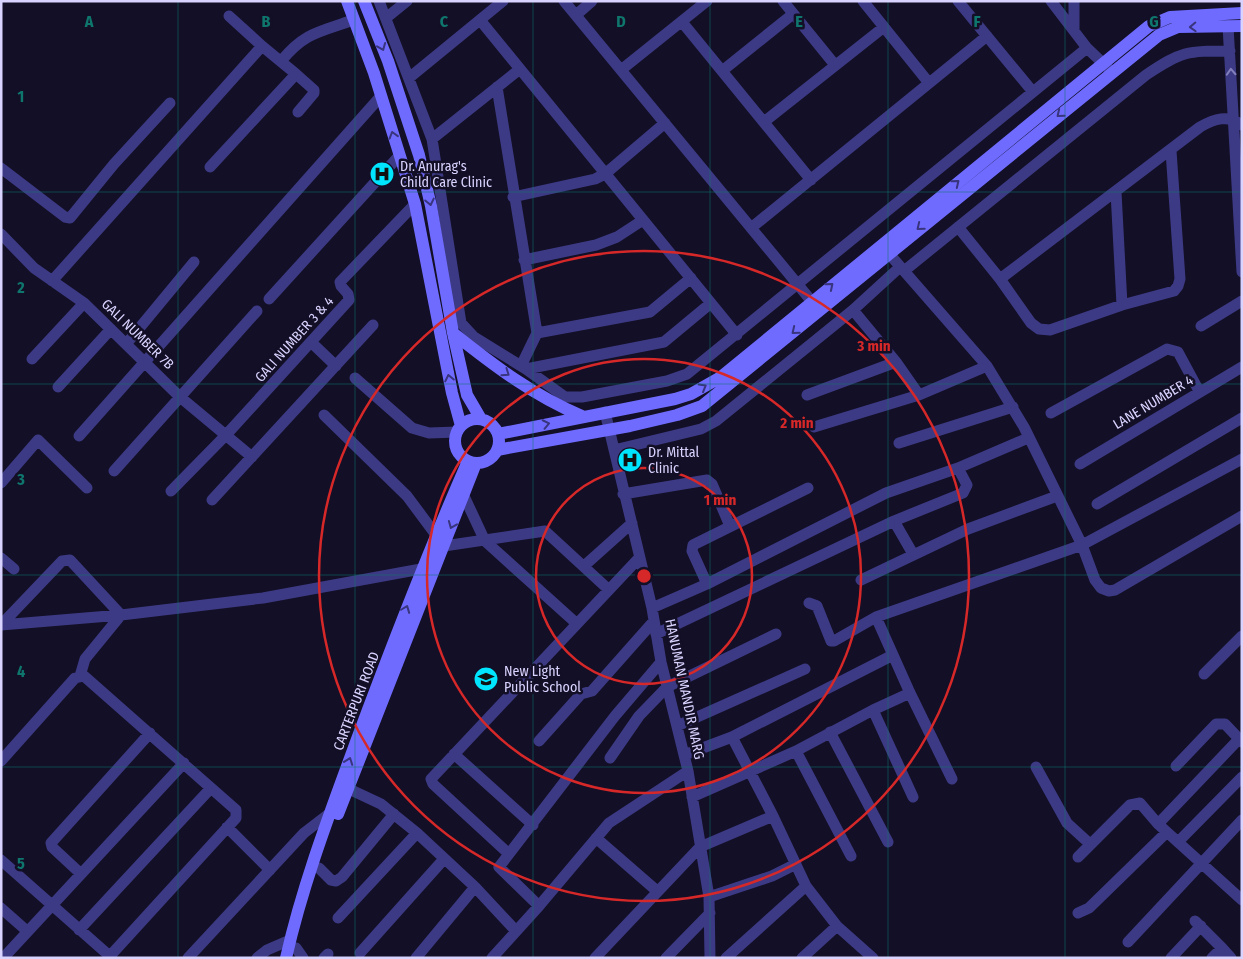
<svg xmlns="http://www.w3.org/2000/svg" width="1243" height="959" viewBox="0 0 1243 959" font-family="'Fira Sans Condensed',sans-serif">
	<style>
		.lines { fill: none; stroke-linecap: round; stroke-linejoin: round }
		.street { stroke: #3d3a85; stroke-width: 11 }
		.secondary { stroke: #6f6bff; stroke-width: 12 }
		.oneway { stroke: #38347d }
		.oneway2 { stroke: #837fbc }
		.grid { fill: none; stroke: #0f766e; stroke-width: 1; stroke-opacity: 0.55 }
		.ring { fill: none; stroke: #d62828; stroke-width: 2.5 }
		.labels { text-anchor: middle; stroke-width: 5; stroke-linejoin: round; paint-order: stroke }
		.poi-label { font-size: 14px; fill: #d9d4ff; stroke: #130f26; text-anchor: start }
		.street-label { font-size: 14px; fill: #d9d4ff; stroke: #130f26 }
		.grid-label { font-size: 16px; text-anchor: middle; font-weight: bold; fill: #0f766e; stroke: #130f26; stroke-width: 5; stroke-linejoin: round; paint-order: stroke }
		.centre { fill: #d62828; stroke: #130f26; stroke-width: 2.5 }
		.ring-label { font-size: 15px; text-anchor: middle; font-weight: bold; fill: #d62828; stroke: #130f26; stroke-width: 5; stroke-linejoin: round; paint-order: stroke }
	</style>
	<rect width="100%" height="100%" fill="#130f26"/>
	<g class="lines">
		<path class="street" d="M 379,1 L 432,139 L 461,323 L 474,337 L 526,369 L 565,397 L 582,397 L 667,381 L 687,374 L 1087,48
			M 564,1 L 818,309
			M 783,1 L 835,65
			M 863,1 L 929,83
			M 958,1 L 1033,92
			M 1051,1 L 1087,48 L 1110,70
			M 1074,1 L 1074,30
			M 576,15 L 592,1
			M 386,18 L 407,1
			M 480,20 L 737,335
			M 682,22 L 811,180
			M 1228,26 L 1242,272
			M 282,60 C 305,32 320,32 353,20
			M 621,70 L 707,1
			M 722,71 L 793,14
			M 296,74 L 314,90 L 314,93 L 298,112
			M 409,78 L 503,1
			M 497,87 L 537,333 L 521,366
			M 764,122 L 884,27
			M 432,139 L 520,69
			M 210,167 L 296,74 L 262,46
			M 1,168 L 65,217 L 70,218 L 114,164 L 170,103
			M 1116,192 L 1122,305
			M 513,197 L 595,179 L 605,174 L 665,123
			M 958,227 L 1000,279 L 1031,323 L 1039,329 L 1050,330 L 1122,305 L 1174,291 L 1178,286 L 1180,279 L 1171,151
			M 751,228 L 987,36
			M 1,234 L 34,268 L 84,303 L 180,397 L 252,457
			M 884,248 L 987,366 L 1024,427 L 1082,545 L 1095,580 L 1101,588 L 1109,591 L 1115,590 L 1242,516
			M 524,260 L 596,245 L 617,237 L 643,220
			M 904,271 L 1146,75 C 1182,51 1186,51 1230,51
			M 1000,279 L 1200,127 C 1214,119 1228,114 1242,125
			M 52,281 L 262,46 L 229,16
			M 269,299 L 399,156
			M 853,310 L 896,362 L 919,395
			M 1201,326 L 1242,301
			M 537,333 L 650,312 L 691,278
			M 127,343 L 194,262
			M 312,343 L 336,366
			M 32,359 L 84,303
			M 526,369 L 664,342 L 711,303
			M 355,378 L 412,428 L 429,433 L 457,432
			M 58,387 L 111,329
			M 807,395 L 896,362
			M 605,412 L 652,608 L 661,662 L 688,771 L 709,897 L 710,958
			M 1051,413 L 1167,349 L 1178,352 L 1199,391
			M 324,415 L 407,496 L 436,535
			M 814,427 L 919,395 L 987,366
			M 79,436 L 381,96
			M 899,443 L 1013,407
			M 614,450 L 701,429 L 716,421 L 853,310 L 900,267
			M 1080,464 L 1242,367
			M 114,471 L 257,311
			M 1,483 L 38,440 L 87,488
			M 171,491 L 226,435 L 349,300 L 348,294 L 341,286 L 340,282 L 415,204
			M 623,494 L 707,480 L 712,484 L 730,526
			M 464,496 L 485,541 L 576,623
			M 212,500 L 373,325
			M 1097,504 L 1242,418
			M 894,521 L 913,554
			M 444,546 L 545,531 L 608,589
			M 1,558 L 14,569
			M 584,566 L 632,523
			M 861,580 L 968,529 L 1057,496
			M 707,584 L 692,551 L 693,545 L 808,488
			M 809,603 L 817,606 L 831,641 L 834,641 L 876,617 L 1082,545 L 1242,459
			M 652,608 L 707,584 L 886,493 L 958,468 L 1028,438
			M 876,617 L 910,693 L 952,779
			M 1,625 L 121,615 L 263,598 L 421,569
			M 1,625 L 62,561 L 70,560 L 121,615 L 85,659 L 80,676
			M 656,634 L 894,521 L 963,493 L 967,485 L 958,468
			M 1204,674 L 1242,636
			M 873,710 L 913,797
			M 677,726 L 805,669
			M 830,732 L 888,842
			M 732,737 L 773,816 L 806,886 L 837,926 L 873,958
			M 539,741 L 581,694 L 592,691 L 654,621
			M 796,751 L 851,856
			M 454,754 L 533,825
			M 684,755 L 732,737 L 893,655
			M 610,758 L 639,716 L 667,687 L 776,634
			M 1,761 L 75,678 L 84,676 L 236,810 L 236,818 L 110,956
			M 1176,766 L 1216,724 L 1225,724 L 1242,742
			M 1036,767 L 1067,823 L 1090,844
			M 349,789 L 381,804 L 417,833 L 475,887 L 516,931
			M 692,797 L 796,751 L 873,710 L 910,693
			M 1158,824 L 1239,739
			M 227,827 L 270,870
			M 596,838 L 657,891
			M 1178,842 L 1242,777
			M 509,854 L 433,784 L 431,779 L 639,558
			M 1078,857 L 1130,805 L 1140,803 L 1158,824 L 1242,900
			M 1,860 L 112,958
			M 319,868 L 331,880 L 336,881 L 342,877 L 394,814
			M 80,873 L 52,847 L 51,843 L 150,733
			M 709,897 L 772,876 L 796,864
			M 539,906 L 499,867 L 615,716 L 661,662
			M 1,908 L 27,931
			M 1078,913 L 1089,908 L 1167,832
			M 338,918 L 417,833
			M 1195,921 L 1222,948 L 1212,958
			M 79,930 L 211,788
			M 1128,942 L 1242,820
			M 296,948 L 303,958
			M 1222,948 L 1231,958
			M 360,953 L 444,859
			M 6,955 L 184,763
			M 188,958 L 304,833 L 330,813
			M 257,958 L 267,950 L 290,940
			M 324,958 L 328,954
			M 416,958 L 475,887
			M 492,958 L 539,906 L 609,823 L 688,771
			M 595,958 L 700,847 L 773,816
			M 666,958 L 710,913
			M 726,958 L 806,886
			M 802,958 L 837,926
			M 1171,958 L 1201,926"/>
		<path class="secondary" d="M 347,1 L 374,73 L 415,204 L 452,393 L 461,426
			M 364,1 L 388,61 L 419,155 L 431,206 L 453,333 L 467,395 L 481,419
			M 453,333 C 493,365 534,396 582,416
			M455 441a22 22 0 1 1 44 0a22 22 0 1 1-44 0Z
			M 498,434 L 675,399 L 691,394 L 721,377 L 1149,26 L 1170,17 L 1242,13
			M 497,450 L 630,426 L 677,415 L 702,406 L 1159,35 L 1178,27 L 1242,26
			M 338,814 L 476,463
			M 286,958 C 303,883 331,810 357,739 C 392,645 428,552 468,461"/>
	</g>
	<defs><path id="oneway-chevron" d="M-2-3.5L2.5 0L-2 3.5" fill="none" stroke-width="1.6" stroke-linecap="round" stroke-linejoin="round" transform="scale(1.25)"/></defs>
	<g class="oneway">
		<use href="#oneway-chevron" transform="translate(1193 27) rotate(178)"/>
		<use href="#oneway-chevron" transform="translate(382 47) rotate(68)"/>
		<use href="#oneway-chevron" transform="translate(1060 114) rotate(141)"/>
		<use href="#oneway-chevron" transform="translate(393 135) rotate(-107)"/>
		<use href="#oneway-chevron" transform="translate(956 183) rotate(-39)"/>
		<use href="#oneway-chevron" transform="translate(430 202) rotate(78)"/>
		<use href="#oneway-chevron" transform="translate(920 227) rotate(141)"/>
		<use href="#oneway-chevron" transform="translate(830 286) rotate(-40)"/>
		<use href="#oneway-chevron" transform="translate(795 331) rotate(141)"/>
		<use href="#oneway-chevron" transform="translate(506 373) rotate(35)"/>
		<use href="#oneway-chevron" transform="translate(449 378) rotate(-102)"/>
		<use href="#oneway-chevron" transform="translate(703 387) rotate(-30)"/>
		<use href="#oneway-chevron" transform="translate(546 424) rotate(-12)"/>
		<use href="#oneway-chevron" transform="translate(452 525) rotate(112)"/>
		<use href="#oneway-chevron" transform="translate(406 609) rotate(-69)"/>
		<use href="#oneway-chevron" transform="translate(349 761) rotate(-70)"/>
	</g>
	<use class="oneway2" href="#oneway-chevron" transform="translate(1231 72) rotate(-93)"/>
	<path class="grid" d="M 178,1 L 178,958M 355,1 L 355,958M 533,1 L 533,958M 710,1 L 710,958M 888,1 L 888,958M 1065,1 L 1065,958M 1,192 L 1242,192M 1,384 L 1242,384M 1,575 L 1242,575M 1,767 L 1242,767"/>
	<g class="ring">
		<circle cx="644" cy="576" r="108"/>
		<circle cx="644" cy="576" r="217"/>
		<circle cx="644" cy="576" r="325"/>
	</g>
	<defs>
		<symbol id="hospital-disc" viewBox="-11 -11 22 22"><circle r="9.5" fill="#00e5ff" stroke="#130f26"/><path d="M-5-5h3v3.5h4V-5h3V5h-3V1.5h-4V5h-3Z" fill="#111"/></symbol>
		<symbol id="school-disc" viewBox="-11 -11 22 22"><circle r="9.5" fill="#00e5ff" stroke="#130f26"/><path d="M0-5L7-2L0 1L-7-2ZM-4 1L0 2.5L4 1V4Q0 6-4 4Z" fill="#111"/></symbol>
	</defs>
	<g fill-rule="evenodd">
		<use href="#hospital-disc" x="368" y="160" width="28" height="28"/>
		<use href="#hospital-disc" x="616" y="446" width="28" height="28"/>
		<use href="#school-disc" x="472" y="665" width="28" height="28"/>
	</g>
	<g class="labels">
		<g class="poi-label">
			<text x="400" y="171">Dr. Anurag's<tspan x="400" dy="16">Child Care Clinic</tspan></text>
			<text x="648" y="457">Dr. Mittal<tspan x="648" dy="16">Clinic</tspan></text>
			<text x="504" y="676">New Light<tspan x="504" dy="16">Public School</tspan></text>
		</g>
		<g class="street-label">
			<text transform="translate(138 334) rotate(44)" y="5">GALI NUMBER 7B</text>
			<text transform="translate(294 339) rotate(-48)" y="5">GALI NUMBER 3 &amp; 4</text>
			<text transform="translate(1153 402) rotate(-31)" y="5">LANE NUMBER 4</text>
			<text transform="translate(685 689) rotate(78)" y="5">HANUMAN MANDIR MARG</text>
			<text transform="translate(356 701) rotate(-69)" y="5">CARTERPURI ROAD</text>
		</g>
	</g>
	<g class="grid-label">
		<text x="89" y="27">A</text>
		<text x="266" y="27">B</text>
		<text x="444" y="27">C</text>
		<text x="621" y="27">D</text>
		<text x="799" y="27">E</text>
		<text x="977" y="27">F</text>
		<text x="1154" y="27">G</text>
		<text x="21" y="102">1</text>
		<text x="21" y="293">2</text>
		<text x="21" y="485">3</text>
		<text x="21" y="677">4</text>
		<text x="21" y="869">5</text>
	</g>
	<circle cx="644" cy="576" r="8" class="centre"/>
	<g class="ring-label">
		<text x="874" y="351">3 min</text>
		<text x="797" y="428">2 min</text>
		<text x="720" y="505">1 min</text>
	</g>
	<rect width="1243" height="959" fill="none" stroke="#d9d4ff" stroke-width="5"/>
</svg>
